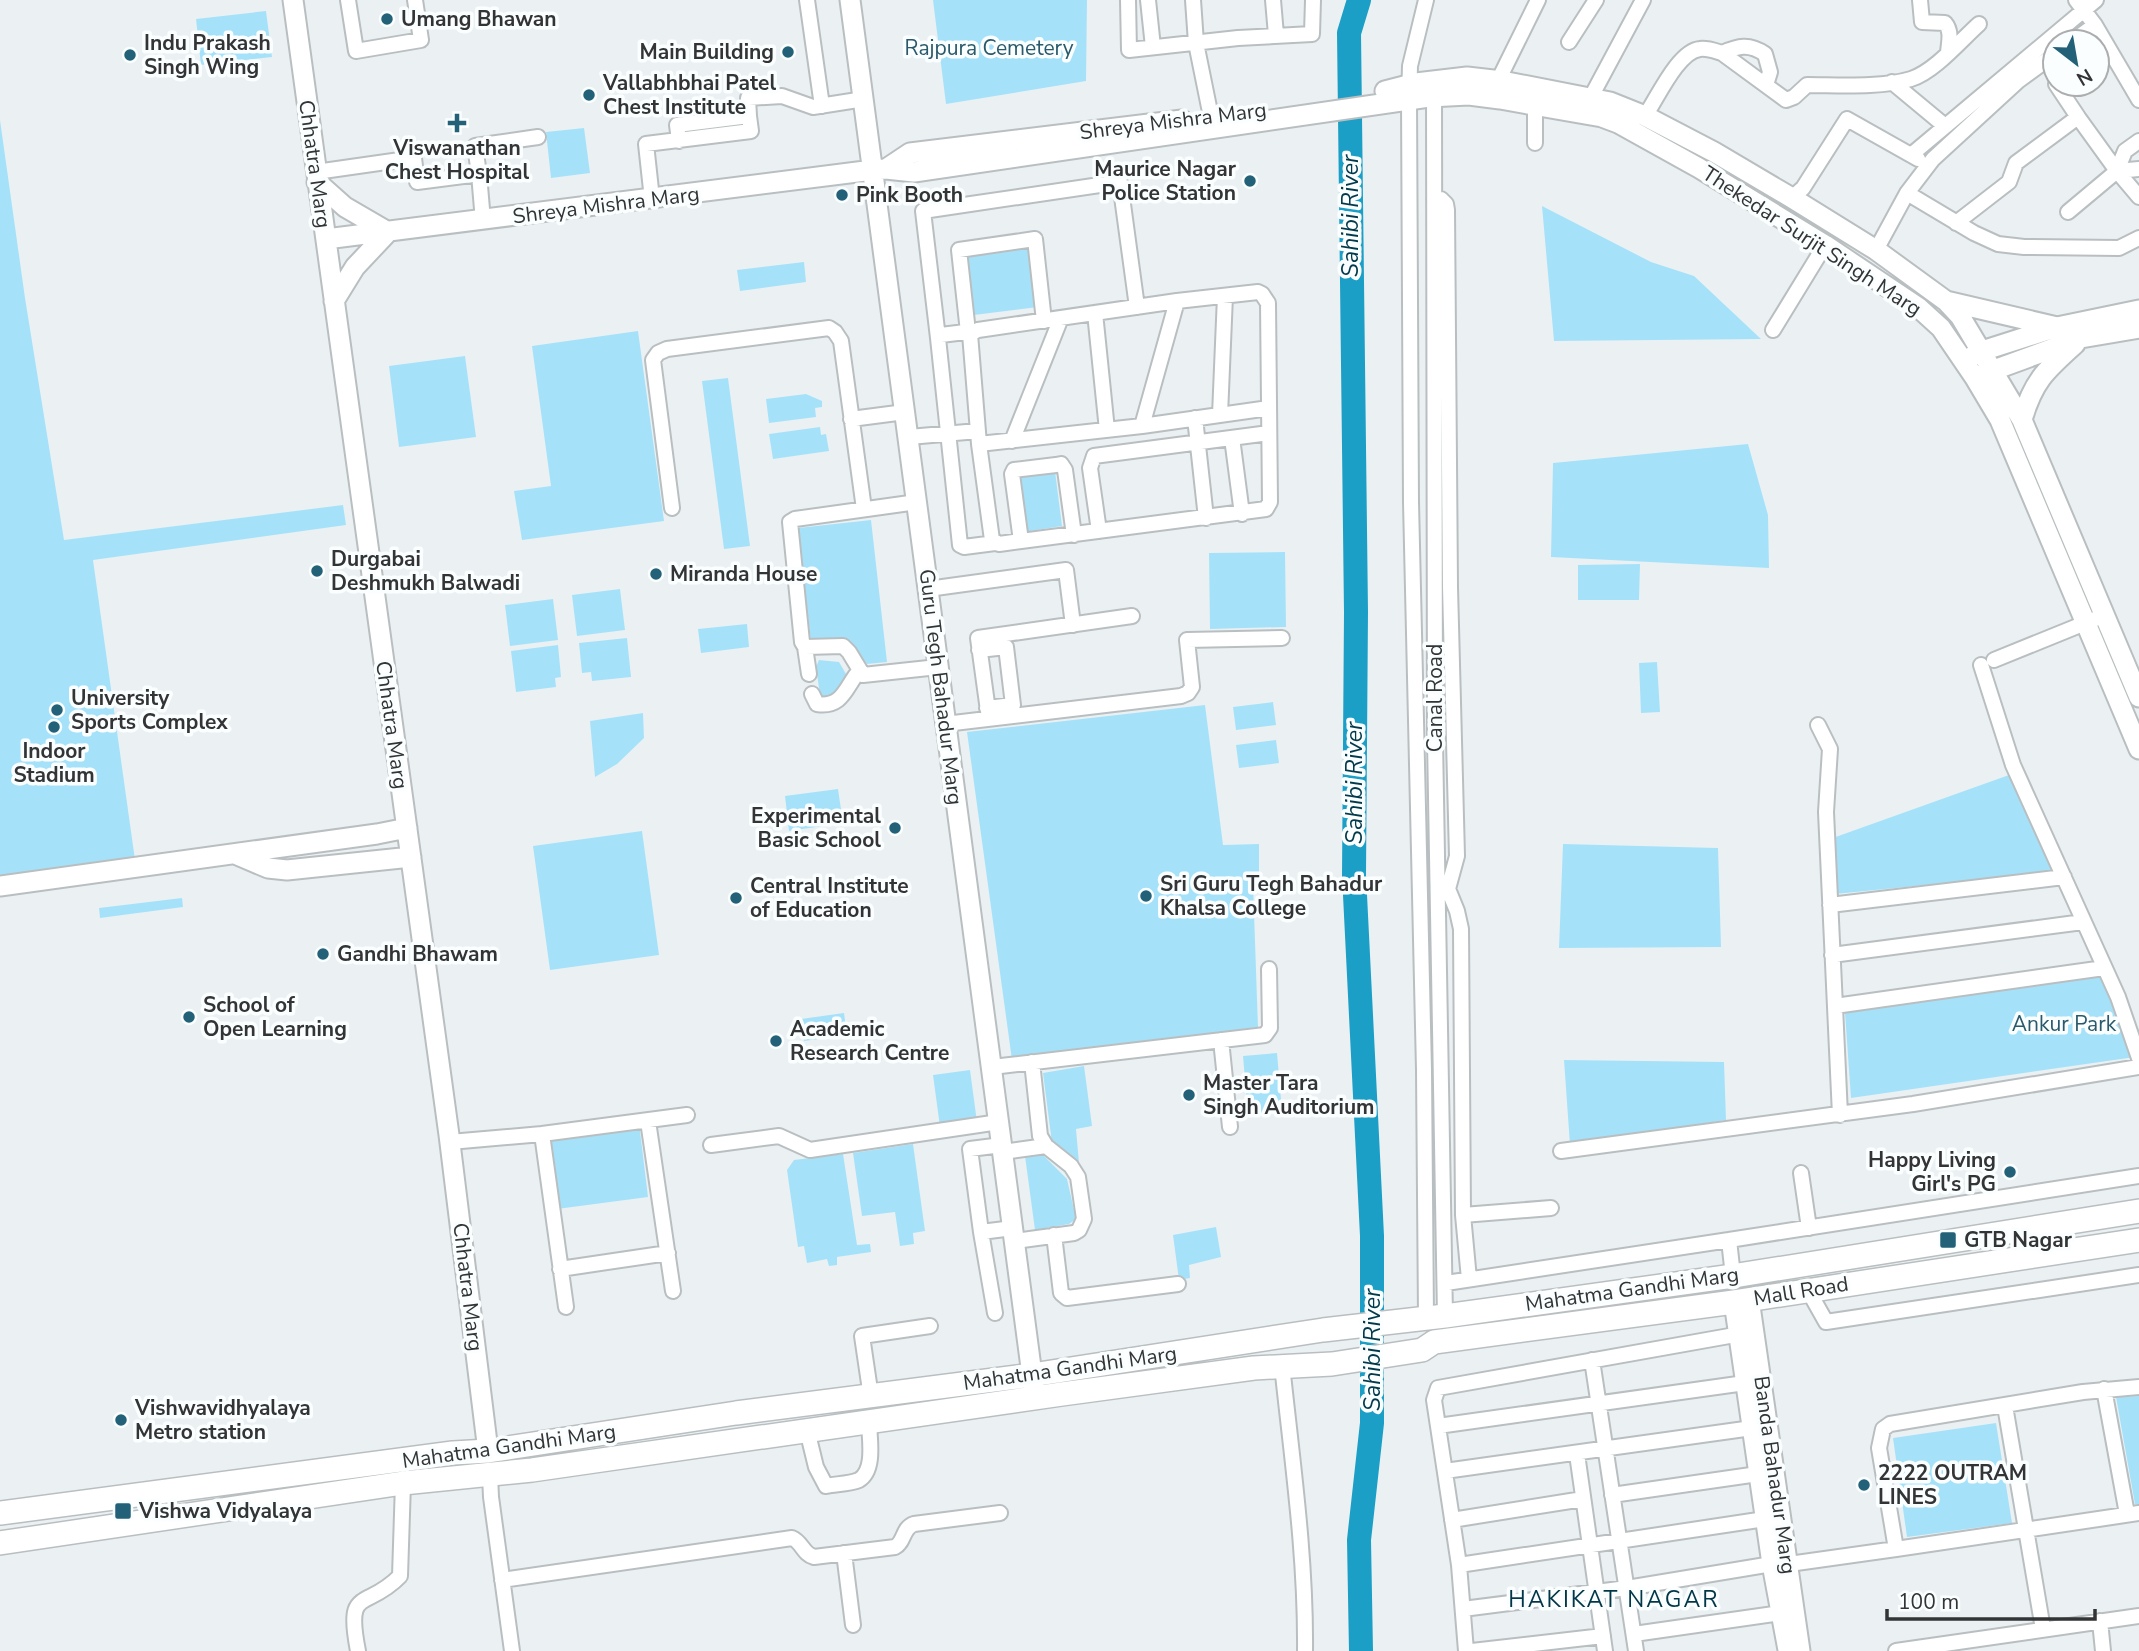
<svg xmlns="http://www.w3.org/2000/svg" width="2139" height="1651" viewBox="0 0 2139 1651" font-family="'Nunito Sans',sans-serif">
	<style>
		.green { fill: #a5e2fa }
		.lines { fill: none; stroke-linecap: round; stroke-linejoin: round }
		.river { stroke: #1b9fc6; stroke-width: 24 }
		.minor-casing { stroke: #b9bfc1; stroke-width: 18 }
		.tertiary-casing { stroke: #b9bfc1; stroke-width: 23 }
		.primary-casing { stroke: #b9bfc1; stroke-width: 26 }
		.minor { stroke: #fff; stroke-width: 14 }
		.tertiary { stroke: #fff; stroke-width: 19 }
		.primary { stroke: #fff; stroke-width: 23 }
		.poi-dot { fill: #226177; stroke: #fbfeff; stroke-width: 2.5 }
		.labels { text-anchor: middle; stroke-width: 7; stroke-linejoin: round; paint-order: stroke }
		.poi-label { font-size: 21px; font-weight: bold; fill: #323435; stroke: #fbfeff; text-anchor: start }
		.park-label { font-size: 21px; fill: #29596a; stroke: #fbfeff }
		.street-label { font-size: 21px; fill: #323435; stroke: #fbfeff }
		.water-label { font-size: 23px; font-style: italic; fill: #033a4b; stroke: #fbfeff }
		.neighbourhood-label { font-size: 23px; letter-spacing: 2px; fill: #003647; stroke: #fbfeff }
	</style>
	<rect width="100%" height="100%" fill="#ebf1f3"/>
	<path class="green" d="M 933,0 L 1087,0 L 1086,81 L 946,104 Z
		M 266,11 L 272,57 L 201,65 L 196,19 Z
		M 0,120 L 25,298 L 64,540 L 343,505 L 346,525 L 93,560 L 135,860 L 0,877 Z
		M 584,128 L 590,173 L 551,178 L 546,132 Z
		M 1542,206 L 1651,262 L 1694,276 L 1761,339 L 1554,341 Z
		M 1031,248 L 1038,307 L 974,315 L 966,255 Z
		M 804,262 L 806,282 L 740,291 L 737,270 Z
		M 638,331 L 664,521 L 522,540 L 514,491 L 551,486 L 532,346 Z
		M 465,356 L 476,437 L 399,447 L 389,366 Z
		M 728,378 L 750,546 L 724,549 L 702,381 Z
		M 806,394 L 822,401 L 822,407 L 815,408 L 816,417 L 769,423 L 766,399 Z
		M 820,427 L 821,435 L 826,434 L 829,451 L 773,459 L 769,434 Z
		M 1748,444 L 1768,515 L 1769,568 L 1551,557 L 1553,463 Z
		M 1055,471 L 1062,526 L 1024,532 L 1017,477 Z
		M 871,520 L 887,662 L 867,664 L 846,638 L 811,642 L 798,528 Z
		M 1285,552 L 1286,627 L 1210,629 L 1209,553 Z
		M 1640,564 L 1639,600 L 1578,600 L 1578,565 Z
		M 620,589 L 625,630 L 577,636 L 572,595 Z
		M 553,599 L 558,640 L 510,646 L 505,605 Z
		M 747,624 L 749,647 L 701,653 L 698,629 Z
		M 627,638 L 631,677 L 592,681 L 591,672 L 582,673 L 579,643 Z
		M 558,645 L 561,677 L 555,678 L 556,687 L 516,692 L 511,651 Z
		M 819,660 L 839,662 L 846,674 L 839,694 L 823,698 L 820,695 L 816,667 Z
		M 1657,662 L 1660,712 L 1641,713 L 1639,663 Z
		M 1273,702 L 1276,725 L 1236,730 L 1233,707 Z
		M 1205,705 L 1223,845 L 1259,844 L 1259,882 L 1253,884 L 1258,1027 L 1012,1060 L 967,732 Z
		M 643,713 L 644,738 L 617,764 L 595,777 L 590,721 Z
		M 1276,740 L 1279,763 L 1239,768 L 1236,745 Z
		M 2009,775 L 2057,872 L 1835,894 L 1830,839 Z
		M 838,789 L 843,823 L 789,831 L 785,796 Z
		M 642,831 L 659,955 L 550,970 L 533,846 Z
		M 1563,844 L 1718,848 L 1721,947 L 1559,948 Z
		M 182,898 L 183,907 L 100,918 L 99,908 Z
		M 2100,974 L 2135,1057 L 1851,1098 L 1845,1013 L 1966,996 Z
		M 844,1013 L 847,1035 L 804,1041 L 801,1019 Z
		M 1277,1053 L 1282,1111 L 1248,1114 L 1243,1056 Z
		M 1564,1060 L 1724,1062 L 1726,1120 L 1570,1145 Z
		M 1084,1066 L 1092,1126 L 1076,1129 L 1080,1174 L 1052,1143 L 1043,1073 Z
		M 970,1070 L 977,1122 L 940,1127 L 933,1075 Z
		M 634,1128 L 640,1131 L 648,1197 L 557,1209 L 549,1144 L 555,1139 Z
		M 913,1144 L 925,1231 L 913,1233 L 914,1244 L 900,1246 L 895,1212 L 862,1216 L 853,1153 Z
		M 843,1154 L 857,1245 L 870,1244 L 871,1252 L 837,1257 L 837,1265 L 829,1266 L 827,1259 L 807,1263 L 804,1246 L 798,1247 L 787,1170 L 794,1160 Z
		M 1042,1154 L 1067,1179 L 1076,1219 L 1069,1224 L 1035,1230 L 1025,1156 Z
		M 1216,1227 L 1221,1257 L 1189,1265 L 1190,1278 L 1179,1280 L 1173,1235 Z
		M 2139,1396 L 2139,1504 L 2135,1504 L 2116,1397 Z
		M 1996,1423 L 2012,1523 L 1907,1537 L 1893,1438 Z"/>
	<g class="lines">
		<path class="river" d="M 1359,0 L 1349,33 L 1356,612 L 1354,875 L 1372,1236 L 1372,1423 L 1359,1540 L 1361,1651"/>
		<defs>
			<path id="minor" d="M 348,0 L 356,51 L 421,40 L 415,0
				M 807,0 L 822,106
				M 1128,0 L 1129,50 L 1238,38 L 1312,34 L 1313,0
				M 1148,0 L 1153,47
				M 1193,0 L 1196,43 L 1211,117
				M 1273,0 L 1276,35
				M 1920,0 L 1922,22 L 1945,23 C 1952,31 1949,42 1948,52
				M 2076,0 L 2095,25 L 2139,100
				M 1569,42 L 1596,0
				M 2072,42 L 2095,25
				M 1722,53 C 1738,46 1749,43 1765,54 L 1770,72 L 1766,85
				M 1498,81 L 1538,0
				M 1892,82 L 1945,126
				M 2056,84 L 2078,117
				M 1434,89 L 1435,740 L 1445,1316
				M 1591,97 L 1643,0
				M 1535,105 L 1535,143
				M 749,116 L 748,98 L 782,96 L 813,107 L 864,99
				M 1645,116 C 1657,99 1678,51 1700,49 C 1708,48 1715,51 1722,53 L 1786,100 L 1794,97 L 1807,85 C 1838,85 1881,88 1911,79 C 1934,72 1961,40 1979,24
				M 2139,141 L 2125,151 L 2117,171 L 2139,169
				M 1911,155 L 2096,0
				M 2117,171 L 2139,197
				M 316,172 L 414,158 L 417,182 L 479,174 L 475,146 L 538,137
				M 479,174 L 483,221
				M 1907,193 L 1974,233 L 1998,244 L 2024,247 L 2119,248 L 2139,238
				M 1792,198 L 1803,188 L 1847,119 L 1918,159
				M 652,199 L 646,144 L 751,131 L 749,116 L 677,125 L 679,141
				M 1434,199 L 1441,199 L 1446,204 L 1447,210 L 1450,587 L 1457,856 L 1448,889 L 1457,911 L 1461,929 L 1463,1215 L 1469,1279
				M 1956,223 L 2009,182 L 2016,163 L 2078,117 L 2117,171 L 2068,212
				M 1876,250 L 1907,193 L 1933,159 L 2018,81 L 2055,54
				M 1258,292 L 1262,294 L 1268,303 L 1270,502 L 1266,509 L 1021,541 L 999,544 L 992,540 L 979,444 L 970,334 L 978,330 L 1177,301 Z
				M 1095,313 L 1107,430
				M 1773,330 L 1825,245
				M 973,331 L 941,335 L 938,338 L 960,545 L 964,547 L 995,543
				M 968,332 L 959,250 L 1035,239 L 1044,321
				M 938,338 L 923,211 L 1120,182 L 1137,307
				M 1220,415 L 1225,296
				M 1195,418 L 1206,518
				M 851,419 L 905,412
				M 1142,426 L 1177,301
				M 909,437 L 978,431
				M 1232,438 L 1242,514
				M 1012,441 L 1061,318
				M 979,444 L 1142,426 L 1269,408
				M 917,502 L 795,519 L 790,522 L 802,642 L 805,647 L 843,646 L 849,652 L 863,675 L 938,667
				M 672,508 L 653,360 L 658,353 L 667,349 L 829,328 L 835,332 L 841,341 L 864,509
				M 1099,531 L 1090,468 L 1094,456 L 1269,433
				M 1021,541 L 1012,474 L 1014,470 L 1056,465 L 1061,464 L 1065,470 L 1074,535
				M 928,589 L 1066,570 L 1073,625
				M 805,647 L 809,674
				M 979,650 L 1006,647 L 1013,705 L 987,708
				M 1994,660 L 2105,615
				M 1981,665 L 2013,765 L 2118,997 L 2139,1058
				M 812,694 L 817,704 C 844,708 846,685 860,670
				M 989,718 L 978,638 L 1132,616
				M 945,724 L 1181,696 L 1188,693 L 1192,687 L 1187,640 L 1282,638
				M 1818,725 L 1830,749 L 1826,812 L 1840,1115
				M 1830,905 L 2064,877
				M 1832,955 L 2083,922
				M 1835,1006 L 2104,968
				M 1221,1040 L 1230,1127
				M 992,1067 L 1265,1035 L 1270,1028 L 1269,969
				M 648,1121 L 673,1291
				M 542,1134 L 566,1307
				M 450,1142 L 542,1134 L 687,1115
				M 711,1145 L 779,1136 L 810,1150 L 999,1122
				M 1002,1145 L 970,1149 L 981,1232 L 1013,1228
				M 1561,1151 L 1913,1104 L 2139,1067
				M 1003,1152 L 1046,1146
				M 1801,1173 L 1809,1228
				M 1463,1215 L 1551,1208
				M 981,1232 L 995,1313
				M 1054,1235 L 1061,1293 L 1067,1298 L 1178,1284
				M 1729,1240 L 2139,1176
				M 1015,1241 L 1074,1233 L 1079,1230 L 1084,1219 L 1078,1177 L 1071,1166 L 1046,1146 L 1040,1136 L 1032,1062
				M 560,1269 L 668,1253
				M 1446,1283 L 1729,1240 L 1733,1276
				M 1808,1290 L 1826,1322 L 2139,1275
				M 1426,1318 L 1424,1070 L 1411,502 L 1409,99 L 1410,66 L 1426,0
				M 1592,1360 L 1636,1651
				M 1282,1365 C 1292,1460 1306,1555 1305,1651
				M 2139,1387 L 2083,1392 L 1890,1424 L 1883,1429 L 1879,1448 L 1896,1549 L 2139,1513
				M 2104,1389 L 2127,1514
				M 871,1397 L 862,1336 L 930,1326
				M 2005,1406 L 2043,1629
				M 1438,1426 L 1745,1383
				M 807,1430 L 816,1467 L 826,1486 C 835,1484 850,1484 859,1480 C 876,1470 869,1437 869,1421
				M 1577,1454 L 1605,1651
				M 1445,1471 L 1752,1428
				M 490,1475 L 491,1497 L 512,1651
				M 1612,1495 L 1758,1474
				M 1452,1520 L 1583,1499
				M 844,1553 L 853,1625
				M 1789,1564 L 1896,1549
				M 1459,1565 L 1765,1519
				M 502,1580 L 792,1538 C 802,1542 803,1554 814,1557 L 895,1547 C 905,1542 902,1528 914,1524 L 1000,1513
				M 1463,1609 L 1627,1588 L 1772,1564
				M 2100,1621 L 2103,1651
				M 1634,1634 L 1781,1613
				M 358,1651 C 345,1585 366,1611 400,1576 L 403,1483
				M 1466,1651 L 1459,1565 L 1434,1400 L 1438,1388 L 1746,1333
				M 1472,1651 L 1603,1636
				M 1896,1651 L 2139,1616"/>
			<path id="tertiary" d="M 293,0 L 449,1135 L 488,1451
				M 850,0 L 1034,1390
				M 1385,91 L 1416,83 L 1467,77 L 1502,81 L 1610,102 L 1645,116 L 1714,152 L 1792,198 L 1876,250 L 1946,301 L 1960,316 L 2022,420 L 2139,697
				M 886,169 L 910,153 L 1182,120
				M 317,182 L 345,207 L 388,232 L 355,267 L 334,301
				M 326,239 L 873,170 L 886,169 L 914,172 L 1429,97 L 1469,95 L 1500,99 L 1602,117 L 1618,123 L 1699,168 L 1825,245 L 1919,308 L 1941,328 L 1975,378 L 2000,420 L 2139,749
				M 1946,301 L 2057,327
				M 1971,357 L 1982,351 L 2057,327 L 2139,310
				M 1983,374 L 2081,338 L 2139,328
				M 2022,420 C 2033,381 2046,370 2075,344
				M 235,854 L 268,868 L 287,870 L 411,857
				M 0,886 L 377,834 L 407,828
				M 1749,1299 L 1800,1651
				M 1734,1302 L 1772,1564 L 1788,1650"/>
			<path id="primary" d="M 0,1513 L 453,1453 L 488,1451 L 736,1413 L 1032,1375 L 1323,1330 L 1445,1316 L 1733,1276 L 2139,1211
				M 0,1543 L 403,1483 L 532,1470 L 1062,1394 L 1254,1368 L 1332,1364 L 1422,1350 L 1434,1342 L 1734,1302 L 2139,1240"/>
		</defs>
		<use href="#minor" class="minor-casing"/>
		<use href="#tertiary" class="tertiary-casing"/>
		<use href="#primary" class="primary-casing"/>
		<use href="#minor" class="minor"/>
		<use href="#tertiary" class="tertiary"/>
		<use href="#primary" class="primary"/>
	</g>
	<g class="poi-dot">
		<circle cx="387" cy="19" r="7"/>
		<circle cx="788" cy="52" r="7"/>
		<circle cx="130" cy="55" r="7"/>
		<circle cx="589" cy="95" r="7"/>
		<path d="M453.5 112.5h7v7h7v7h-7v7h-7v-7h-7v-7h7z"/>
		<circle cx="1250" cy="181" r="7"/>
		<circle cx="842" cy="195" r="7"/>
		<circle cx="317" cy="571" r="7"/>
		<circle cx="656" cy="574" r="7"/>
		<circle cx="57" cy="710" r="7"/>
		<circle cx="54" cy="727" r="7"/>
		<circle cx="895" cy="828" r="7"/>
		<circle cx="1146" cy="896" r="7"/>
		<circle cx="736" cy="898" r="7"/>
		<circle cx="323" cy="954" r="7"/>
		<circle cx="189" cy="1017" r="7"/>
		<circle cx="776" cy="1041" r="7"/>
		<circle cx="1189" cy="1095" r="7"/>
		<circle cx="2010" cy="1172" r="7"/>
		<rect x="1939" y="1231" width="18" height="18" rx="3.5"/>
		<circle cx="121" cy="1420" r="7"/>
		<circle cx="1864" cy="1485" r="7"/>
		<rect x="114" y="1502" width="18" height="18" rx="3.5"/>
	</g>
	<g class="labels">
		<g class="poi-label">
			<text x="401" y="26">Umang Bhawan</text>
			<text x="144" y="50">Indu Prakash<tspan x="144" dy="24">Singh Wing</tspan></text>
			<text x="774" y="59" text-anchor="end">Main Building</text>
			<text x="603" y="90">Vallabhbhai Patel<tspan x="603" dy="24">Chest Institute</tspan></text>
			<text x="457" y="155" text-anchor="middle">Viswanathan<tspan x="457" dy="24">Chest Hospital</tspan></text>
			<text x="1236" y="176" text-anchor="end">Maurice Nagar<tspan x="1236" dy="24">Police Station</tspan></text>
			<text x="856" y="202">Pink Booth</text>
			<text x="331" y="566">Durgabai<tspan x="331" dy="24">Deshmukh Balwadi</tspan></text>
			<text x="670" y="581">Miranda House</text>
			<text x="71" y="705">University<tspan x="71" dy="24">Sports Complex</tspan></text>
			<text x="54" y="758" text-anchor="middle">Indoor<tspan x="54" dy="24">Stadium</tspan></text>
			<text x="881" y="823" text-anchor="end">Experimental<tspan x="881" dy="24">Basic School</tspan></text>
			<text x="1160" y="891">Sri Guru Tegh Bahadur<tspan x="1160" dy="24">Khalsa College</tspan></text>
			<text x="750" y="893">Central Institute<tspan x="750" dy="24">of Education</tspan></text>
			<text x="337" y="961">Gandhi Bhawam</text>
			<text x="203" y="1012">School of<tspan x="203" dy="24">Open Learning</tspan></text>
			<text x="790" y="1036">Academic<tspan x="790" dy="24">Research Centre</tspan></text>
			<text x="1203" y="1090">Master Tara<tspan x="1203" dy="24">Singh Auditorium</tspan></text>
			<text x="1996" y="1167" text-anchor="end">Happy Living<tspan x="1996" dy="24">Girl's PG</tspan></text>
			<text x="1964" y="1247">GTB Nagar</text>
			<text x="135" y="1415">Vishwavidhyalaya<tspan x="135" dy="24">Metro station</tspan></text>
			<text x="1878" y="1480">2222 OUTRAM<tspan x="1878" dy="24">LINES</tspan></text>
			<text x="139" y="1518">Vishwa Vidyalaya</text>
		</g>
		<g class="park-label">
			<text x="989" y="55">Rajpura Cemetery</text>
			<text x="2064" y="1031">Ankur Park</text>
		</g>
		<g class="street-label">
			<text transform="translate(1173 121) rotate(-7)" y="7">Shreya Mishra Marg</text>
			<text transform="translate(315 164) rotate(82)" y="7">Chhatra Marg</text>
			<text transform="translate(606 205) rotate(-7)" y="7">Shreya Mishra Marg</text>
			<text transform="translate(1812 241) rotate(33)" y="7">Thekedar Surjit Singh Marg</text>
			<text transform="translate(941 687) rotate(83)" y="7">Guru Tegh Bahadur Marg</text>
			<text transform="translate(1435 698) rotate(-90)" y="7">Canal Road</text>
			<text transform="translate(392 725) rotate(82)" y="7">Chhatra Marg</text>
			<text transform="translate(468 1287) rotate(83)" y="7">Chhatra Marg</text>
			<text transform="translate(1632 1289) rotate(-8)" y="7">Mahatma Gandhi Marg</text>
			<text transform="translate(1801 1291) rotate(-9)" y="7">Mall Road</text>
			<text transform="translate(1070 1368) rotate(-8)" y="7">Mahatma Gandhi Marg</text>
			<text transform="translate(509 1446) rotate(-8)" y="7">Mahatma Gandhi Marg</text>
			<text transform="translate(1775 1475) rotate(82)" y="7">Banda Bahadur Marg</text>
		</g>
		<g class="water-label">
			<text transform="translate(1350 216) rotate(-90)" y="8">Sahibi River</text>
			<text transform="translate(1354 783) rotate(-90)" y="8">Sahibi River</text>
			<text transform="translate(1372 1350) rotate(-90)" y="8">Sahibi River</text>
		</g>
		<g class="neighbourhood-label">
			<text x="1614" y="1607">HAKIKAT NAGAR</text>
		</g>
	</g>
	<g transform="translate(2076 63) rotate(149)"><circle r="33" fill="#fbfeff" stroke="#abadae" stroke-width="2"/>
	<path d="M0-5L12 26L0 18L-12 26Z" fill="#226177"/>
	<text y="-10" font-size="19" font-weight="bold" text-anchor="middle" fill="#323435">N</text>
	</g>
	<path d="M1887 1609v10h208v-10" fill="none" stroke="#323435" stroke-width="3.5"/>
	<text x="1898" y="1609" font-size="21" fill="#323435" stroke="#fbfeff" stroke-width="5" paint-order="stroke">100 m</text>
</svg>
